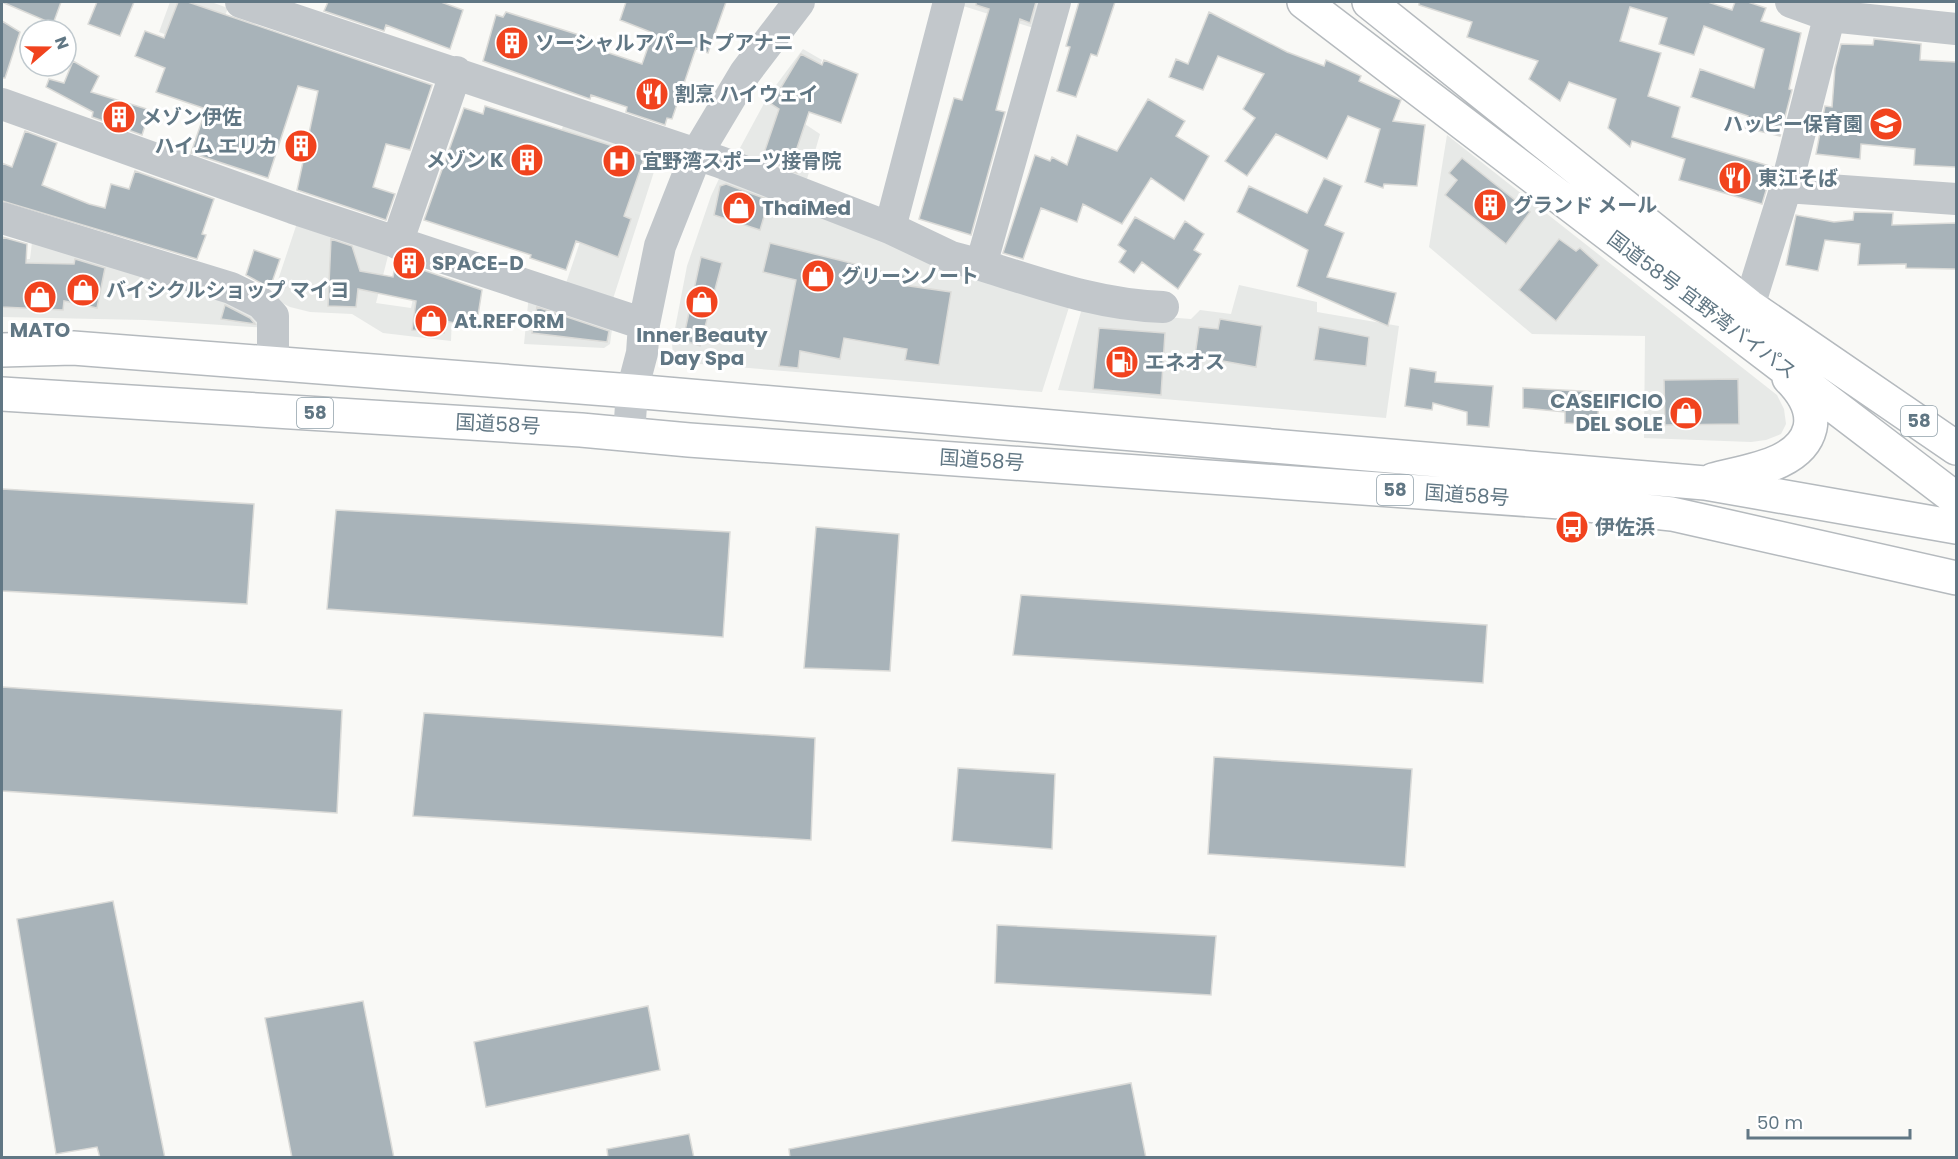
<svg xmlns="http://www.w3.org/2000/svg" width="1958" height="1159" viewBox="0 0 1958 1159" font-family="Poppins,'Noto Sans JP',sans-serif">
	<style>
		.built { fill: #e7e9e7 }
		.building { fill: #a8b3b9; stroke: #dbdbd8; stroke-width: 1.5 }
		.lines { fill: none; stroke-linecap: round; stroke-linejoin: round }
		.highway-casing { stroke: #b5babe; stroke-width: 36 }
		.minor { stroke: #c2c7cb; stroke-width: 32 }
		.highway { stroke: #fff; stroke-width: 33 }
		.labels { text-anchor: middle; stroke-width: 6; stroke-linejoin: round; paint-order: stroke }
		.shield { fill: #fff; stroke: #90a0a9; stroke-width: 1.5 }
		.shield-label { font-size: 18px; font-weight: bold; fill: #617784 }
		.poi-label { font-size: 20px; font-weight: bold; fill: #617784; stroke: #fff; text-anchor: start }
		.street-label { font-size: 20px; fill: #617784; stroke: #fff }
	</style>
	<rect width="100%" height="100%" fill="#f9f9f6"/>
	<path class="built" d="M 170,2 L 211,2 L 228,8 L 211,52 L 159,32 Z
		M 961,2 L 1048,2 L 1040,30 L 960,5 Z
		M 803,49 L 822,60 L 802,122 L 820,134 L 805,186 L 734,159 L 768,96 Z
		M 566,117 L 661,150 L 612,302 L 565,286 L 595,198 L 545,180 Z
		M 1447,135 L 1777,395 L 1784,409 L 1786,424 L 1781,434 L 1766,440 L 1751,442 L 1644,438 L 1645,336 L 1532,334 L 1429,247 Z
		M 724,168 L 1071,301 L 1042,392 L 687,363 L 676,359 L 673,355 L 672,344 L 687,266 L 711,196 Z
		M 299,217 L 390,248 L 376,303 L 411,308 L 417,280 L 453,287 L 451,341 L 383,333 L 352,314 L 310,312 L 290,307 L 272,298 Z
		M 33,234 L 230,291 L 268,328 L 145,320 L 2,317 L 2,260 L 30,259 Z
		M 1239,285 L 1317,302 L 1317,312 L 1399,326 L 1386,418 L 1058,390 L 1083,305 L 1127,314 L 1191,319 L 1200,310 L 1231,314 Z
		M 529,294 L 613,322 L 610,344 L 604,348 L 524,344 Z"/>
	<path class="building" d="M 2,2 L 61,2 L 53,24 Z
		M 97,2 L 134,2 L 120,36 L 88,24 Z
		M 178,2 L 188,2 L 432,85 L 410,150 L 386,144 L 373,187 L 395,194 L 386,220 L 297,190 L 318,91 L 298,86 L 268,178 L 191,153 L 206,109 L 156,92 L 165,68 L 135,56 L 145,31 L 164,38 Z
		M 328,2 L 441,2 L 463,10 L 450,49 L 386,25 L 384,31 L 324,11 Z
		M 626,2 L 726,2 L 708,53 L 696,48 L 672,119 L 667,118 L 665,125 L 626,112 L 627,107 L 591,95 L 590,99 L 483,61 L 496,15 L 503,17 L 506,12 L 608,44 L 606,52 L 642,64 L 653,33 L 620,20 Z
		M 976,2 L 1036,2 L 1030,23 L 1020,19 L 996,110 L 1005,112 L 971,235 L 919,219 L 954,98 L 962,100 L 989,9 L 976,5 Z
		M 1079,2 L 1115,2 L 1097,56 L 1091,54 L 1076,97 L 1057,91 L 1070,47 L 1066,46 Z
		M 1419,2 L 1708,2 L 1732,10 L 1735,2 L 1748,2 L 1766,8 L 1761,21 L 1801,33 L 1789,89 L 1792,90 L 1780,136 L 1745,128 L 1748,116 L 1691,97 L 1700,69 L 1754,88 L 1764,49 L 1704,26 L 1694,55 L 1659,44 L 1667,18 L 1630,7 L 1620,41 L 1661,53 L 1648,96 L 1680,107 L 1672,137 L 1773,167 L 1762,204 L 1679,180 L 1685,159 L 1632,141 L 1630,147 L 1608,128 L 1616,99 L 1569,82 L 1560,101 L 1529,79 L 1538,61 L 1467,37 L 1472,22 L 1419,5 Z
		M 1209,12 L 1287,52 L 1324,66 L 1326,60 L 1361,76 L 1359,81 L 1401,100 L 1393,121 L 1425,125 L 1417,186 L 1384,184 L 1383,188 L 1365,182 L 1380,129 L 1348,116 L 1327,159 L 1276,134 L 1247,176 L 1225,161 L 1255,118 L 1243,109 L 1264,74 L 1218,56 L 1203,90 L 1169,77 L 1176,59 L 1188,64 Z
		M 2,21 L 20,32 L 5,78 L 2,78 Z
		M 1874,39 L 1921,44 L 1920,60 L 1956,62 L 1956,167 L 1914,165 L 1915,149 L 1861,144 L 1860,159 L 1816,154 L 1825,106 L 1832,107 L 1835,68 L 1841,44 L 1873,45 Z
		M 801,54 L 822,65 L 824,60 L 858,74 L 841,123 L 809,112 L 794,157 L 803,160 L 797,173 L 762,159 L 779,109 L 771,104 Z
		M 73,61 L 99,76 L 91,92 L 150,110 L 142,135 L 92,117 L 93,112 L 46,87 L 49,79 L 64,83 Z
		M 1148,99 L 1185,121 L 1176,136 L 1209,156 L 1184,201 L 1151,178 L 1122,224 L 1083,204 L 1077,222 L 1041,208 L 1023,259 L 1003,253 L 1035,155 L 1050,161 L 1052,157 L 1067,165 L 1077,135 L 1117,151 Z
		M 485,106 L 645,156 L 624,216 L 631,219 L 618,257 L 576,241 L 566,270 L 530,258 L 531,255 L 424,220 L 464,108 L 483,114 Z
		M 25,131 L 57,143 L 42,185 L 89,204 L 105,208 L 111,184 L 129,189 L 135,171 L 214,199 L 202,234 L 206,235 L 197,259 L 2,201 L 2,163 L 12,167 Z
		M 1462,158 L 1530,212 L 1506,244 L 1445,195 L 1457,180 L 1449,173 Z
		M 1324,178 L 1342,186 L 1325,225 L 1344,233 L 1327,277 L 1396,293 L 1388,326 L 1297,286 L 1308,250 L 1237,212 L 1249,186 L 1307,213 Z
		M 726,184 L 769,200 L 760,230 L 714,215 L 720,186 Z
		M 1854,212 L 1893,213 L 1892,225 L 1956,223 L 1956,269 L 1906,268 L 1906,264 L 1858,265 L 1860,244 L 1825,240 L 1818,271 L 1786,265 L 1796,215 L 1834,222 L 1853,220 Z
		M 1135,217 L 1174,239 L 1185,221 L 1204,234 L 1194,250 L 1201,254 L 1178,289 L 1142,262 L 1134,273 L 1119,262 L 1126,251 L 1118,245 Z
		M 2,237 L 27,244 L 26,263 L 74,264 L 75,259 L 105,268 L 97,308 L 64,301 L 63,310 L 2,307 Z
		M 331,239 L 352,246 L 360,271 L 393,277 L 396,261 L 482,290 L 476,328 L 445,321 L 444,333 L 412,330 L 416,301 L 358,289 L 356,307 L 328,306 Z
		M 1559,239 L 1576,251 L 1580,248 L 1599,265 L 1556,321 L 1519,290 Z
		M 770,243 L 859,265 L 858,267 L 905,275 L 903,285 L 951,292 L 939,365 L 905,360 L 907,349 L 844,338 L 840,359 L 800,351 L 798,368 L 779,366 L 796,280 L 763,272 Z
		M 254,250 L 280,259 L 270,288 L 246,275 Z
		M 701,257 L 722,263 L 700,346 L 683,340 Z
		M 225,305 L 250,318 L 255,324 L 221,319 Z
		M 537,307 L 609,331 L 607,342 L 532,333 Z
		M 1220,319 L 1262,326 L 1256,367 L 1195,356 L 1199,327 L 1218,329 Z
		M 1319,327 L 1369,337 L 1366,366 L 1314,360 Z
		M 1099,328 L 1165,333 L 1161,395 L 1093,389 Z
		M 1410,368 L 1436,372 L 1435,382 L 1493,386 L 1489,427 L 1467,425 L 1467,412 L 1433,403 L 1432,410 L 1405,406 Z
		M 1738,379 L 1739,424 L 1665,425 L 1664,380 Z
		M 1523,388 L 1600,392 L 1597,425 L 1565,423 L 1565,412 L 1523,408 Z
		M 2,489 L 254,504 L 247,604 L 2,591 Z
		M 336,510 L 730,532 L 723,637 L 327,609 Z
		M 816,527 L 899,534 L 890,671 L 804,668 Z
		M 1021,595 L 1487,625 L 1483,683 L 1013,655 Z
		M 2,687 L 342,710 L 337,813 L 2,791 Z
		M 424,713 L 815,738 L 811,840 L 413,816 Z
		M 1214,757 L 1412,769 L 1405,867 L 1208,854 Z
		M 958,768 L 1055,774 L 1052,849 L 952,841 Z
		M 113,901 L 165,1158 L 100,1158 L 97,1147 L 56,1154 L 17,919 Z
		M 997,925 L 1216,936 L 1211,995 L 995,983 Z
		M 363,1001 L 394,1158 L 292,1158 L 265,1018 Z
		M 648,1006 L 660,1070 L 486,1107 L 474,1042 Z
		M 1131,1083 L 1146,1158 L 790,1158 L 789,1149 Z
		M 689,1134 L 694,1158 L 608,1158 L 607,1149 Z"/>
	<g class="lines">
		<defs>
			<path id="highway" d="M 1304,2 L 1956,499
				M 1369,2 L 1749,306 L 1956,448
				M 2,350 L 73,348 L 632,391 L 1705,483 L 1956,527
				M 2,394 L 581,430 L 689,440 L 1560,502 L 1672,514 L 1956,578
				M 1713,480 C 1745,471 1801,466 1810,428 C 1814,409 1802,391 1789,378"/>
		</defs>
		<use href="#highway" class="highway-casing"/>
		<path class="minor" d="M 241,2 L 720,162 L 890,228 L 951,257 L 981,265 L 1055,2
			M 1791,2 L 1830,16 L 1956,29
			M 2,104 L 293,208 L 644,324
			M 1786,187 L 1956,199
			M 2,218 L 231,288 L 261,303 L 273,316 L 273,365
			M 890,228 L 949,2
			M 397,243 L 456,72
			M 981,265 C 1042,284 1099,305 1163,307
			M 1749,306 L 1786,187 L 1833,2
			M 629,434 L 632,391 L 642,353 L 644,324 L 660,246 L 696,155 L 745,73 L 799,2"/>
		<use href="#highway" class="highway"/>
	</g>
	<defs>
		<symbol id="building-disc" viewBox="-11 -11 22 22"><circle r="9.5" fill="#f1431e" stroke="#fff"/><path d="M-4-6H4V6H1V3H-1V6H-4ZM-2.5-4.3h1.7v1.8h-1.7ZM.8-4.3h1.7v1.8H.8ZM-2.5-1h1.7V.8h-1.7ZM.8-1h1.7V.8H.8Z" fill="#fff"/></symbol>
		<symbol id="restaurant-disc" viewBox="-11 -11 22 22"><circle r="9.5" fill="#f1431e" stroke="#fff"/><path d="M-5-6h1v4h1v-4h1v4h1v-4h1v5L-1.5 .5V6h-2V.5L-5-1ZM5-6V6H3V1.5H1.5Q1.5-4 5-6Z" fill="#fff"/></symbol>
		<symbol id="school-disc" viewBox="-11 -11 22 22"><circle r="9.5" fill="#f1431e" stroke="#fff"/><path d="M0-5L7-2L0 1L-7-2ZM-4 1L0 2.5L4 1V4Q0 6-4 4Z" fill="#fff"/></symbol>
		<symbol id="hospital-disc" viewBox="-11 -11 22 22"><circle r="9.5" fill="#f1431e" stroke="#fff"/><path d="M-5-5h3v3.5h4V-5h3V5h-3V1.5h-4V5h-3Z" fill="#fff"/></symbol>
		<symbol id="shop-disc" viewBox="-11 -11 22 22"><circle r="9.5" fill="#f1431e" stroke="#fff"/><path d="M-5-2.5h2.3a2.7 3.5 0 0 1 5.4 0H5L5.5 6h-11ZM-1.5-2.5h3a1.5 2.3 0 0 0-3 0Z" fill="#fff"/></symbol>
		<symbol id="fuel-disc" viewBox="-11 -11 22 22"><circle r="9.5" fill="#f1431e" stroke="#fff"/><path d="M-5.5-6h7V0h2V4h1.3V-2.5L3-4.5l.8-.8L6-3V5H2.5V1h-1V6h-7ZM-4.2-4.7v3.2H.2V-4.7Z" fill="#fff"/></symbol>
		<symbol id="bus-disc" viewBox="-11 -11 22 22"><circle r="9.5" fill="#f1431e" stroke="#fff"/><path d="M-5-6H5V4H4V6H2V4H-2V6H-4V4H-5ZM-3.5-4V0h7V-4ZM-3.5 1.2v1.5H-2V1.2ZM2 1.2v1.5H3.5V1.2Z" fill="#fff"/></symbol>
	</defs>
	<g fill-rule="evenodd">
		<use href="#building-disc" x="493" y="24" width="38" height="38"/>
		<use href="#restaurant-disc" x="633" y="75" width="38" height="38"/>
		<use href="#building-disc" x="100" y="98" width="38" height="38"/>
		<use href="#school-disc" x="1867" y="105" width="38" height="38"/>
		<use href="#building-disc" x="282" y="127" width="38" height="38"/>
		<use href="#building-disc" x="508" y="141" width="38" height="38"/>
		<use href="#hospital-disc" x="600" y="142" width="38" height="38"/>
		<use href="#restaurant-disc" x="1716" y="159" width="38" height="38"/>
		<use href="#building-disc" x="1471" y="186" width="38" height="38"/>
		<use href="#shop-disc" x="720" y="189" width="38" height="38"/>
		<use href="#building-disc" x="390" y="244" width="38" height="38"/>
		<use href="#shop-disc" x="799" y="257" width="38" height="38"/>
		<use href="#shop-disc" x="64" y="271" width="38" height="38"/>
		<use href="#shop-disc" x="21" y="278" width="38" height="38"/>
		<use href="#shop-disc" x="683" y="283" width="38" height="38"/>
		<use href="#shop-disc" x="412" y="302" width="38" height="38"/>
		<use href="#fuel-disc" x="1103" y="343" width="38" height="38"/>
		<use href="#shop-disc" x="1667" y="394" width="38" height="38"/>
		<use href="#bus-disc" x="1553" y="508" width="38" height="38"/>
	</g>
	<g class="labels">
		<g class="shield">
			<rect x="297" y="398" width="36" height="30" rx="4.5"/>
			<rect x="1901" y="406" width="36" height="30" rx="4.5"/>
			<rect x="1377" y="475" width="36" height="30" rx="4.5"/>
		</g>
		<g class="shield-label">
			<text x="315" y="419">58</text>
			<text x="1919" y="427">58</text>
			<text x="1395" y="496">58</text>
		</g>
		<g class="poi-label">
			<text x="535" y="50">ソーシャルアパートプアナニ</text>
			<text x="675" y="101">割烹 ハイウェイ</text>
			<text x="142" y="124">メゾン伊佐</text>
			<text x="1863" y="131" text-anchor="end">ハッピー保育園</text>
			<text x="278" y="153" text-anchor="end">ハイム エリカ</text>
			<text x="504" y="167" text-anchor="end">メゾン K</text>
			<text x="642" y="168">宜野湾スポーツ接骨院</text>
			<text x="1758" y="185">東江そば</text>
			<text x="1513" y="212">グランド メール</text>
			<text x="762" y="215">ThaiMed</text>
			<text x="432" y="270">SPACE-D</text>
			<text x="841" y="283">グリーンノート</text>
			<text x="106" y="297">バイシクルショップ マイヨ</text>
			<text x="454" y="328">At.REFORM</text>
			<text x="40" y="337" text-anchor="middle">MATO</text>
			<text x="702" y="342" text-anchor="middle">Inner Beauty<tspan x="702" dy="23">Day Spa</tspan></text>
			<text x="1145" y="369">エネオス</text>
			<text x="1663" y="408" text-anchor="end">CASEIFICIO<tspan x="1663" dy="23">DEL SOLE</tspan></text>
			<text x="1595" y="534">伊佐浜</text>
		</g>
		<g class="street-label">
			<text transform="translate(1702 305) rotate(37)" y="7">国道58号 宜野湾バイパス</text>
			<text transform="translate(498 424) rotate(3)" y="7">国道58号</text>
			<text transform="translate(982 460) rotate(4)" y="7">国道58号</text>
			<text transform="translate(1467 495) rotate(4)" y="7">国道58号</text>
		</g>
	</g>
	<rect width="1958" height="1159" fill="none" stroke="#617784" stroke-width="6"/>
	<g transform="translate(48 48) rotate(70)"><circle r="28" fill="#ffffff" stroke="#c0c9ce" stroke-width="1.5"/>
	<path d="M0-4.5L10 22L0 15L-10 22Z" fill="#f1431e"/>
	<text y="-9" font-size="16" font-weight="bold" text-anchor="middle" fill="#617784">N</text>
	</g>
	<path d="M1748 1129v9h162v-9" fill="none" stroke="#617784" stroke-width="3"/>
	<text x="1757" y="1129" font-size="18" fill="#617784" stroke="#ffffff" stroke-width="4.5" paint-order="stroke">50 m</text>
</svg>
